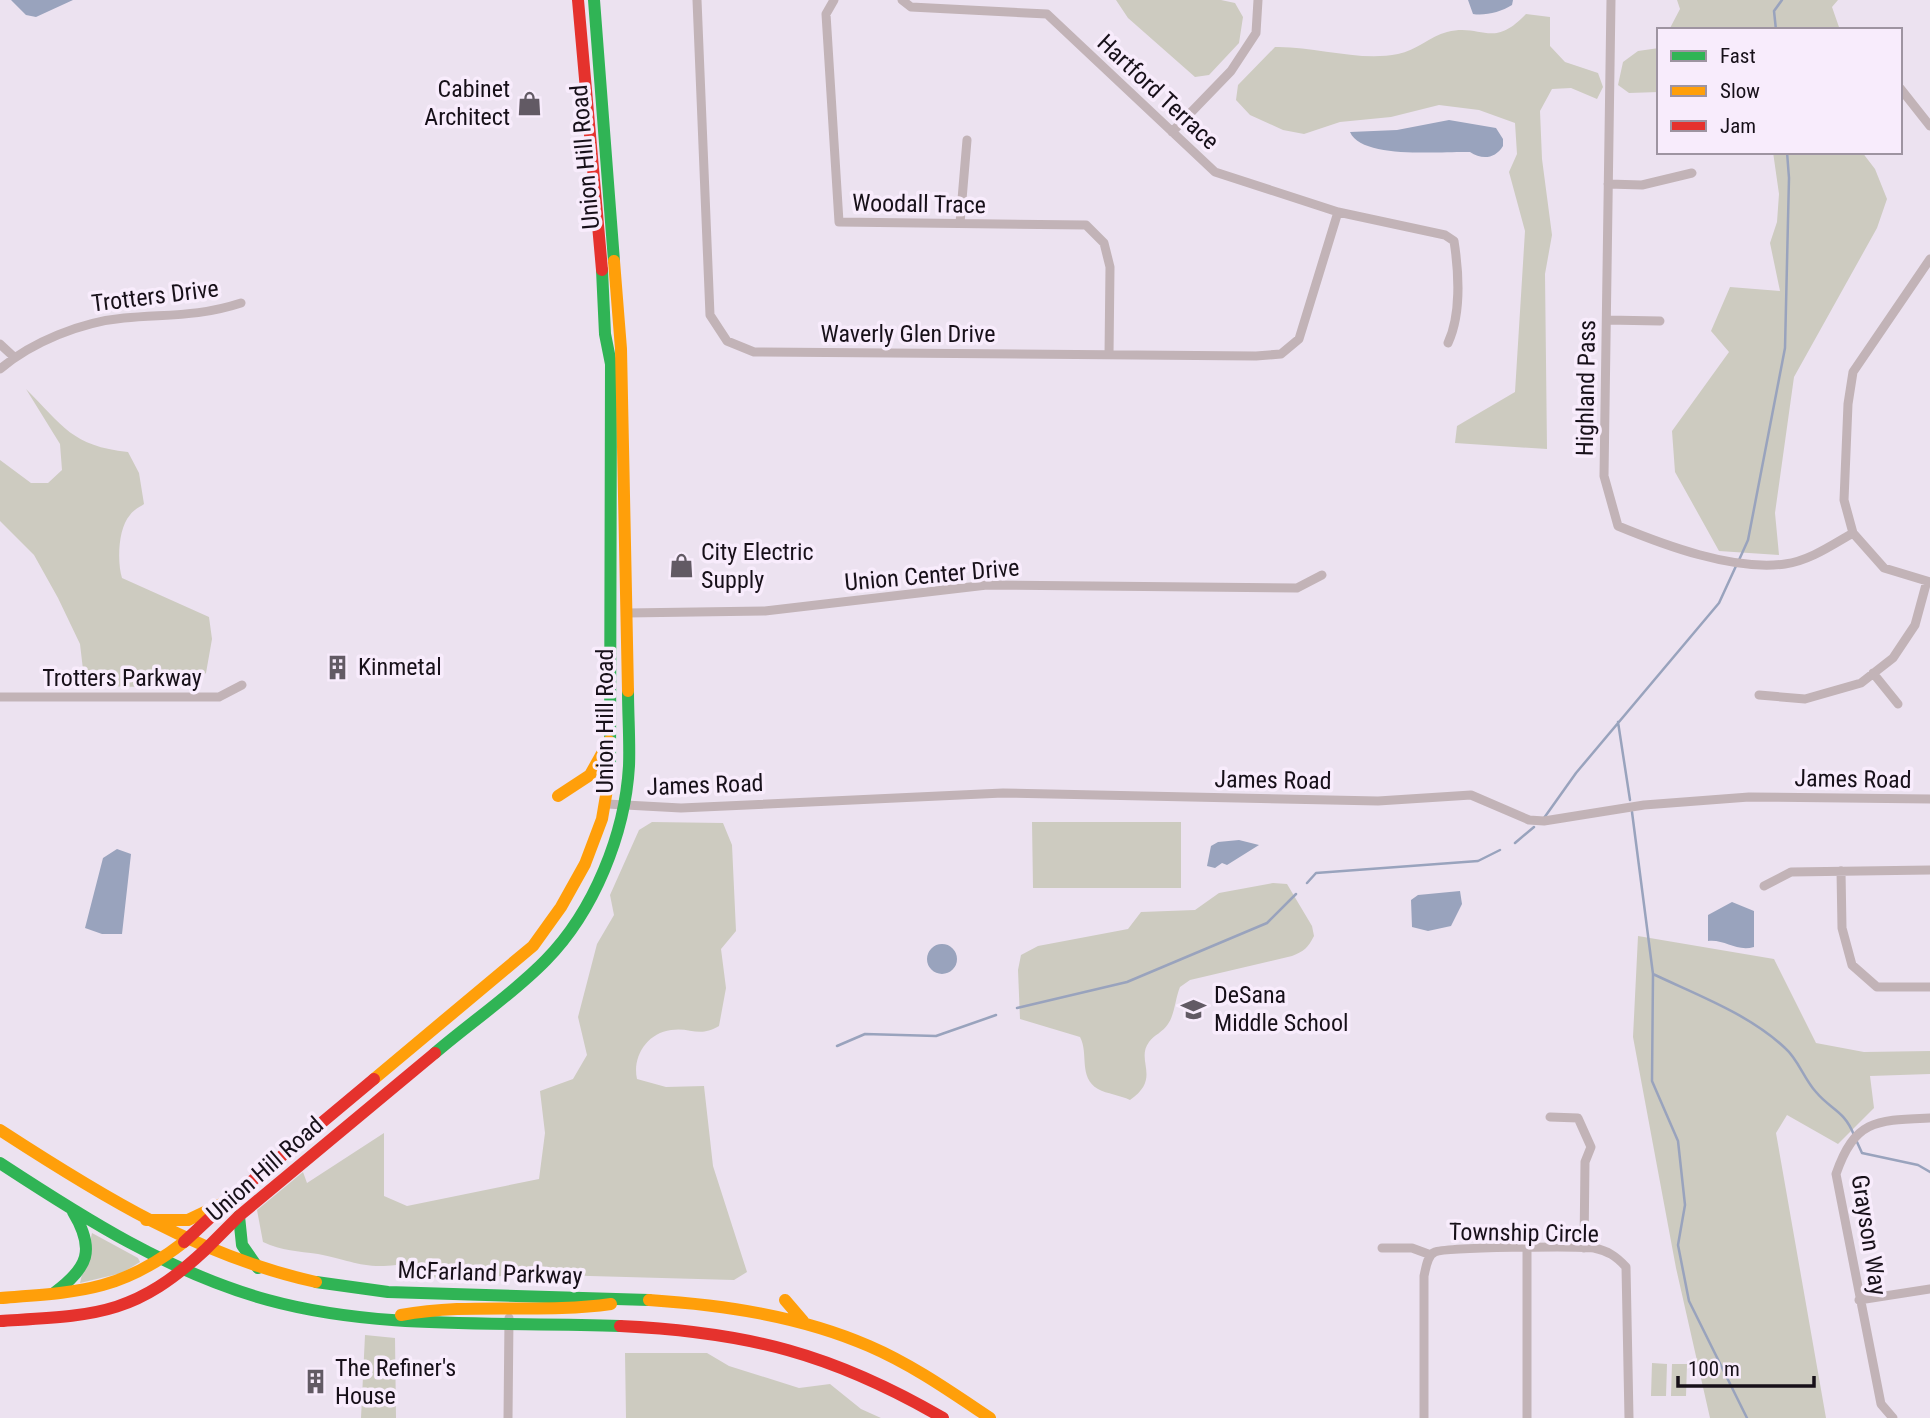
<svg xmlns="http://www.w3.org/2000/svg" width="1930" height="1418" viewBox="0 0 1930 1418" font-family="'Roboto Condensed',sans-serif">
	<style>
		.green { fill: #cdcbc0 }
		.water { fill: #99a3bd }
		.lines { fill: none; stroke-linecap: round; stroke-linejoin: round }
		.stream { stroke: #99a3bd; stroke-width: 2.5 }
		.street { stroke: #c2b3b7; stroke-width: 9 }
		.fast { stroke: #30b455; stroke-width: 12 }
		.slow { stroke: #ff9f0a; stroke-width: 12 }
		.jam { stroke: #e5322d; stroke-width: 12 }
		.labels { text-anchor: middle; stroke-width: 7; stroke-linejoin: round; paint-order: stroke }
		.poi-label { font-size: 24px; fill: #171019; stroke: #f8ecfc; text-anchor: start }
		.street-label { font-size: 24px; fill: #171019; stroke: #f8ecfc }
	</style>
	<rect width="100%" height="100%" fill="#ece2f0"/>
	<path class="green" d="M 1116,0 L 1221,0 L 1235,3 L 1243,17 L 1239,43 L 1209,75 L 1195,77 L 1128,18 Z
		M 1677,0 L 1838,0 L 1832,7 L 1840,30 L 1669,30 L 1680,9 Z
		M 1526,14 L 1550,17 L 1550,46 L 1565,62 L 1598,73 L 1603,87 L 1597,99 L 1571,88 L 1552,89 L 1540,111 L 1542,159 L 1552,235 L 1545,274 L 1547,449 L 1455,443 L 1457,426 L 1515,392 L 1525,231 L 1509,172 L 1517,154 L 1515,123 L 1479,110 L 1439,105 L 1391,117 L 1340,122 L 1304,134 L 1283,130 L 1250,115 L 1236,100 L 1238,85 L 1275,47 C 1315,46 1359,62 1398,54 C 1416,51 1430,36 1447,32 C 1482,23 1492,50 1526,14 Z
		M 1659,48 L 1659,92 L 1629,93 L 1618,85 L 1623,62 L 1638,51 Z
		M 1773,152 L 1862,152 L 1875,169 L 1887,199 L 1877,228 L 1794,377 L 1775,513 L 1779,555 L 1719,551 L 1675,472 L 1672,431 L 1729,352 L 1711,331 L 1730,287 L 1780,291 L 1770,243 L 1777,222 L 1779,194 Z
		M 26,389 C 63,426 72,446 128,452 L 139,473 L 144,504 C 140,507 133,510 130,515 C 118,528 117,562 122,578 L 209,617 L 212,639 L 206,673 L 186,688 L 99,686 L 84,678 L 80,644 L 58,598 L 34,555 L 0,521 L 0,460 L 31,483 L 48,483 L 62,470 L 60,444 Z
		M 652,822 L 723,823 L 732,845 L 736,931 L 721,949 L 726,988 L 719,1026 C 699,1038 691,1027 671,1030 C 647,1033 632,1057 637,1079 L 666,1087 L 704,1086 L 713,1166 L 747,1272 L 734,1280 L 554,1275 L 408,1278 L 396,1265 C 362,1269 350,1260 318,1254 C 298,1251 282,1251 263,1242 L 257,1210 L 303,1172 L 307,1183 L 384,1133 L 384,1196 L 407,1206 L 539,1179 L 545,1133 L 540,1091 L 573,1079 L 587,1055 L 578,1017 L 597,944 L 614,915 L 610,895 L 639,830 Z
		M 1032,822 L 1181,822 L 1181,888 L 1033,888 Z
		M 1273,883 L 1287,884 L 1312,926 L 1314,936 C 1308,948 1304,951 1292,956 L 1190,980 L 1180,987 C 1175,999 1175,1014 1168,1024 C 1163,1032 1154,1035 1149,1042 C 1135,1061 1162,1078 1130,1100 C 1120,1095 1107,1094 1098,1089 C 1078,1077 1089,1054 1080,1037 L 1020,1019 L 1018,970 L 1021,955 L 1038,946 L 1128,929 L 1141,912 L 1195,910 L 1219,893 Z
		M 1638,936 L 1774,959 L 1816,1043 L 1864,1052 L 1930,1051 L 1930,1074 L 1870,1076 L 1874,1108 L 1838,1144 L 1787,1115 L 1776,1133 L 1826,1418 L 1710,1418 L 1676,1268 L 1633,1037 Z
		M 92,1233 L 138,1258 L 140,1262 L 122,1273 L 80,1283 Z
		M 365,1335 L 395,1338 L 396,1418 L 361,1418 Z
		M 625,1353 L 707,1353 L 729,1366 L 799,1388 L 830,1384 L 861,1409 L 881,1418 L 626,1418 Z
		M 1652,1363 L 1667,1364 L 1666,1396 L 1651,1396 Z
		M 1672,1364 L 1687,1364 L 1686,1396 L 1671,1396 Z"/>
	<path class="water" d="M 11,0 L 73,0 L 36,17 L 26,15 Z
		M 1468,0 L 1513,0 L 1512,5 C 1501,12 1485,16 1473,14 Z
		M 1449,120 L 1496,128 L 1503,139 L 1503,146 C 1495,159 1482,160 1470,152 C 1444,151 1362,160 1350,132 L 1397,130 Z
		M 1239,840 L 1259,845 L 1227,865 L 1222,863 L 1215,868 L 1207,866 L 1211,846 L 1218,842 Z
		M 117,849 L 131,854 L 122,934 L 102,934 L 85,928 L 103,858 Z
		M 1460,891 L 1462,904 L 1451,926 L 1428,931 L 1412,927 L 1411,900 L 1418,895 Z
		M 1732,902 L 1754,911 L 1754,947 C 1736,952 1725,939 1708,941 L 1708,915 Z
		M927 959a15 15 0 1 1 30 0a15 15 0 1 1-30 0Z"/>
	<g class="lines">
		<path class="stream" d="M 1776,30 L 1774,11 L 1782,0
			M 1739,560 L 1748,540 L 1785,348 L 1789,178 L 1787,152
			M 1618,722 L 1630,800
			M 1632,812 L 1653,974 L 1652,1081 L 1678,1141 L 1685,1205 L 1678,1245 L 1689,1301 L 1747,1418
			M 1544,818 L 1576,773 L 1719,603 L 1736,566
			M 1515,843 L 1534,827
			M 1307,883 L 1316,873 L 1478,861 L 1500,850
			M 1653,974 C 1697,995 1749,1014 1785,1048 C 1798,1059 1804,1079 1816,1092 C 1831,1110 1844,1110 1854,1135
			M 1017,1008 L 1127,982 L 1267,923 L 1296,894
			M 837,1046 L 865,1034 L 936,1036 L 996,1015
			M 1857,1142 L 1862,1153 L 1918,1165 L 1930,1172"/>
		<path class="street" d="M 697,0 L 710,315 L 727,341 L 754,352 L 1256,356 L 1281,354 L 1299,339 L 1338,212
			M 834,0 L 826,14 L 839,222 L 1086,225 L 1104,243 L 1110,267 L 1109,355
			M 902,0 L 911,7 L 1047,14 L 1215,172 L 1338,212 L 1445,235 L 1454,241 C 1459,273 1461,315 1448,343
			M 1611,0 L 1604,476 L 1618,526 C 1664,545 1733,571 1785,564 C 1809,561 1832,545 1853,533
			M 1900,88 L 1930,126
			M 1172,132 L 1231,71 L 1256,33 L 1258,0
			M 1608,184 L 1642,185 L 1692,173
			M 960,223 L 967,140
			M 1930,259 L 1853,372 L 1848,404 L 1844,500 L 1853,533 L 1884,568 L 1930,582
			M 1607,320 L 1660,321
			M 0,344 L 14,357
			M 0,369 C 32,342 81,322 124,318 C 167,314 198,317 241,303
			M 627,613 L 765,611 L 987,585 L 1297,588 L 1322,575
			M 1873,673 L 1898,704
			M 1759,695 L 1805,699 L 1861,683 L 1893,658 L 1915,625 L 1927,581
			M 0,697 L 219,697 L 242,685
			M 607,804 L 681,808 L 1003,793 L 1378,801 L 1471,795 L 1529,820 L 1544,821 L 1644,805 L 1749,797 L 1930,799
			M 1841,871 L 1842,928 L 1852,965 L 1877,987 L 1930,987
			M 1764,886 L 1791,872 L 1930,870
			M 1550,1117 L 1578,1118 L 1591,1147 L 1585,1162 L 1584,1248
			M 1382,1248 L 1412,1248 L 1431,1255
			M 1527,1249 L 1527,1418
			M 1859,1300 L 1930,1289
			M 508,1418 L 509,1318
			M 1424,1418 L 1424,1276 C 1426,1268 1427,1255 1435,1252 C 1446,1247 1578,1246 1594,1248 C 1608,1251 1616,1256 1626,1267 L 1629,1418
			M 1893,1418 L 1881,1404 L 1836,1174 C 1855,1119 1877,1120 1930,1118"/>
		<path class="fast" d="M 594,0 L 614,261
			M 602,270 L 605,334 L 611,364 L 610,772
			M 435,1053 C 471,1022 513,994 546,960 C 594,911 625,834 629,766 C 630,741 628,716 628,691
			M 0,1163 C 84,1218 170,1273 268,1300 C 381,1331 504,1321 620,1326
			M 239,1216 L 242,1245 L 258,1268
			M 316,1282 L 388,1292 L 649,1300
			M 54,1293 C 88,1268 96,1250 73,1212"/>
		<path class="slow" d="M 614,261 L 621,349 L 628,691
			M 558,796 L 590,775 L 609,741
			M 374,1079 L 533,946 L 561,907 L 585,864 L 602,819 L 610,772
			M 0,1130 C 100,1195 198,1256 316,1282
			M 146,1220 L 188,1220 L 228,1201
			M 0,1298 C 78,1292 120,1292 184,1242
			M 649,1300 C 724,1305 800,1316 869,1346 C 913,1365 951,1392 990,1418
			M 785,1300 L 803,1321
			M 401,1315 C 471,1302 541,1314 611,1304"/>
		<path class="jam" d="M 578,0 L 602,270
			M 184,1242 L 228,1201 L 374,1079
			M 205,1250 L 239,1216 L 435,1053
			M 0,1321 C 94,1315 133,1317 205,1250
			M 620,1326 C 748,1332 833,1354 943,1418"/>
	</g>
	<defs>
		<symbol id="shop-bare" viewBox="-9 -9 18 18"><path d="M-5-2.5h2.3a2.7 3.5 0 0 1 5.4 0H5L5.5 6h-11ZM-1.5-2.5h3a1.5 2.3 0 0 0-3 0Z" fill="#625a64" stroke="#f8ecfc" stroke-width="2.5" paint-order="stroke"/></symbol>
		<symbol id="building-bare" viewBox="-9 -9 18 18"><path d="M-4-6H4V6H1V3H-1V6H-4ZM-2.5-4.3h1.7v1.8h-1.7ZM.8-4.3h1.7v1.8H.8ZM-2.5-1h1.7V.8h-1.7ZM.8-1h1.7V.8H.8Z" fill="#625a64" stroke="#f8ecfc" stroke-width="2.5" paint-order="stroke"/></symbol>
		<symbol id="school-bare" viewBox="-9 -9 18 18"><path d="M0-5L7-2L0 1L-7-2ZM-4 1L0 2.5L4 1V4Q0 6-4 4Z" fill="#625a64" stroke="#f8ecfc" stroke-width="2.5" paint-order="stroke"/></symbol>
	</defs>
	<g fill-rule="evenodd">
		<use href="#shop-bare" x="512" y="86" width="35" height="35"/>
		<use href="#shop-bare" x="664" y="548" width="35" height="35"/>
		<use href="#building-bare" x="320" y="650" width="35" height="35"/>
		<use href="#school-bare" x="1176" y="992" width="35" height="35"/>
		<use href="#building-bare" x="298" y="1364" width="35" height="35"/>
	</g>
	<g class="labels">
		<g class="poi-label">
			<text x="510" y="97" text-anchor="end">Cabinet<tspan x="510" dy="28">Architect</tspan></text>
			<text x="701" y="560">City Electric<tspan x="701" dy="28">Supply</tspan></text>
			<text x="358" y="675">Kinmetal</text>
			<text x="1214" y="1003">DeSana<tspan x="1214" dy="28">Middle School</tspan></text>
			<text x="335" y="1376">The Refiner's<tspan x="335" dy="28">House</tspan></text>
		</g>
		<g class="street-label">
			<text transform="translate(1158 92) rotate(43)" y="8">Hartford Terrace</text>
			<text transform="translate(585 157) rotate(-95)" y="8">Union Hill Road</text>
			<text transform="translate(919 204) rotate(1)" y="8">Woodall Trace</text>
			<text transform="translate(155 296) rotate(-7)" y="8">Trotters Drive</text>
			<text x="908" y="342">Waverly Glen Drive</text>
			<text transform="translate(1586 388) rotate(-89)" y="8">Highland Pass</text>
			<text transform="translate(932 575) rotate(-5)" y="8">Union Center Drive</text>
			<text x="122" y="686">Trotters Parkway</text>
			<text transform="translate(605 721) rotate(-90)" y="8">Union Hill Road</text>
			<text transform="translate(1853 779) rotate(1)" y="8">James Road</text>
			<text transform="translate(1273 780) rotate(1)" y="8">James Road</text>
			<text transform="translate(705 785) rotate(-2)" y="8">James Road</text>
			<text transform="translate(265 1169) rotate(-41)" y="8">Union Hill Road</text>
			<text transform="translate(1524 1233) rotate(1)" y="8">Township Circle</text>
			<text transform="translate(1869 1235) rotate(81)" y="8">Grayson Way</text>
			<text transform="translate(490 1273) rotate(2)" y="8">McFarland Parkway</text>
		</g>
	</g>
	<rect x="1657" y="28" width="245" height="126" fill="#f8ecfc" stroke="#9e94a1" stroke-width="2"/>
	<rect x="1671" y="51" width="35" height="10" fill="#30b455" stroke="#9e94a1" stroke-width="2"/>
	<text x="1720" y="63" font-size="21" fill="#171019">Fast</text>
	<rect x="1671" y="86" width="35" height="10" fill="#ff9f0a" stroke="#9e94a1" stroke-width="2"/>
	<text x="1720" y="98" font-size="21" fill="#171019">Slow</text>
	<rect x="1671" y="121" width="35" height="10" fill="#e5322d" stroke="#9e94a1" stroke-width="2"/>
	<text x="1720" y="133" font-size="21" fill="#171019">Jam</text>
	<path d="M1678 1376v10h136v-10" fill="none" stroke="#171019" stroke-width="3.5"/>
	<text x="1688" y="1376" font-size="21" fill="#171019" stroke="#f8ecfc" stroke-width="5" paint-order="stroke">100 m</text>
</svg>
